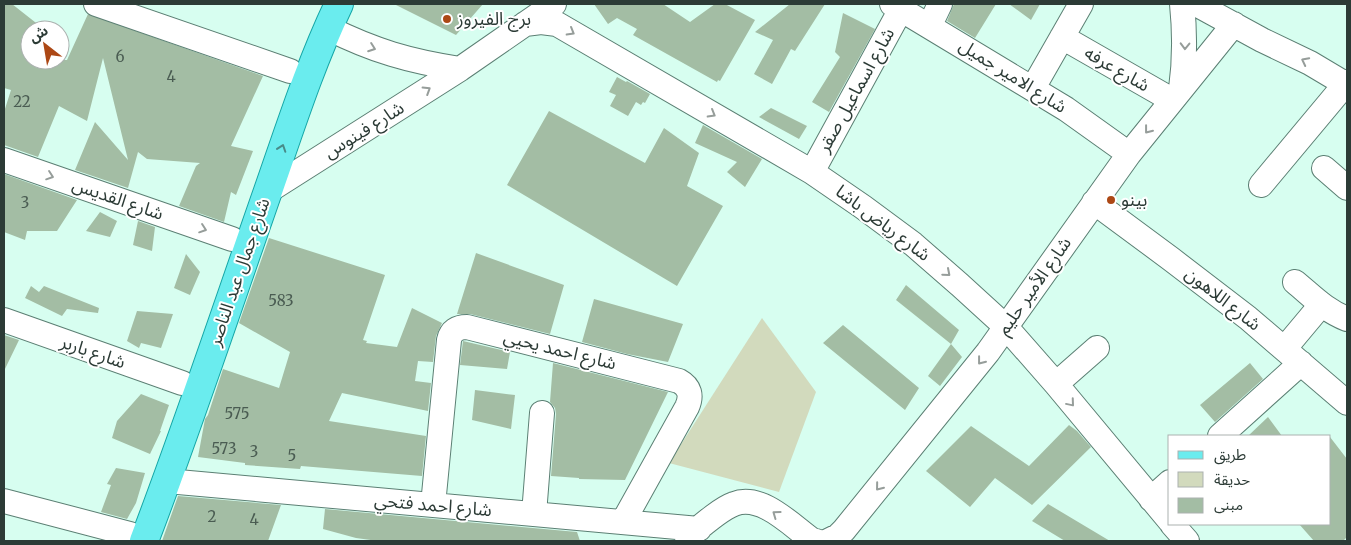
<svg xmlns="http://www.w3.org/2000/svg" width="1351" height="545" viewBox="0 0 1351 545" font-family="Merriweather,'Noto Sans Arabic',serif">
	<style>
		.green { fill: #d2dabd }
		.building { fill: #a3bda4 }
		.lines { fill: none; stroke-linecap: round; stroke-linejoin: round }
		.minor-casing { stroke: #5b7f73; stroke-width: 26 }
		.major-casing { stroke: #14a6a6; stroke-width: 30 }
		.minor { stroke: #fff; stroke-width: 24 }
		.major { stroke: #6aecee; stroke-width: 28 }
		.oneway { stroke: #969d9a }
		.oneway2 { stroke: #488b89 }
		.poi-dot { fill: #ac4815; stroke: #fff; stroke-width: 2 }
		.labels { text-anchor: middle; stroke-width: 4; stroke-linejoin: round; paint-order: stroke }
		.number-label { font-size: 15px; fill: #4a5c52 }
		.poi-label { font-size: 18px; fill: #2c3b36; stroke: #fff; text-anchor: start }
		.street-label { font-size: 18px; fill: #2c3b36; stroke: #fff }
	</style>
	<rect width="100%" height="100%" fill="#d7fef0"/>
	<path class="green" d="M 762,318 L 816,392 L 779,492 L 669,463 Z"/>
	<path class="building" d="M 4,4 L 12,4 L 45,30 L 30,30 L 30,60 L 67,60 L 88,14 L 263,76 L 231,146 L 253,151 L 236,195 L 231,192 L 224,222 L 179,206 L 196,166 L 200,163 L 147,159 L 138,152 L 128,188 L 75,170 L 95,122 L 128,160 L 103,58 L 87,121 L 59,106 L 38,157 L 4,145 L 4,112 L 11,90 L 4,88 Z
		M 394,4 L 483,4 L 456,35 Z
		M 594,4 L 663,4 L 690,22 L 715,4 L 725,4 L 755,20 L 720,81 L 718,80 L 717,82 L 633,35 L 637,29 L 617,18 L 608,24 Z
		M 790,4 L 825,4 L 795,51 L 791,49 L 772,84 L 754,74 L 773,40 L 755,32 Z
		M 954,4 L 996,4 L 975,38 L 947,21 Z
		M 1009,4 L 1040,4 L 1031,20 Z
		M 843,13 L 875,29 L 829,112 L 812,102 L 840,57 L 835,52 Z
		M 617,77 L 626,82 L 627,81 L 650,94 L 645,103 L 643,102 L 641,105 L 636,102 L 628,116 L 610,106 L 616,95 L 609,92 Z
		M 771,108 L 807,126 L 799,139 L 759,117 Z
		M 549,111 L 645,163 L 664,128 L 699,153 L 687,186 L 723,206 L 677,286 L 507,185 Z
		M 703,125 L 762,159 L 745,187 L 727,172 L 737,162 L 695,143 Z
		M 4,174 L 77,200 L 57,231 L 27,231 L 25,240 L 4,232 Z
		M 100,212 L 117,221 L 110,237 L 86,231 Z
		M 138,221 L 155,227 L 152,251 L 133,245 Z
		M 269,238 L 385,275 L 363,340 L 367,341 L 366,343 L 397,347 L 412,308 L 442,323 L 436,336 L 433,362 L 418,361 L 415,381 L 431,383 L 428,411 L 342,393 L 329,421 L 426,436 L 422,476 L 301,466 L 300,469 L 245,465 L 245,463 L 198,457 L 205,419 L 208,415 L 223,369 L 279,388 L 290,352 L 239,323 Z
		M 476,253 L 564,285 L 550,334 L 470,314 L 457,314 Z
		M 186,254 L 200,272 L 190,295 L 174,288 Z
		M 906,285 L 959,330 L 951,344 L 896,300 Z
		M 31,286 L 39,292 L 44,286 L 99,308 L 98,313 L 67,309 L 62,316 L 25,298 Z
		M 594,299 L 683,324 L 668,362 L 627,354 L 582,342 Z
		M 137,311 L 173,314 L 161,348 L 141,343 L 139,348 L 127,341 Z
		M 843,325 L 919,388 L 905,410 L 823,343 Z
		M 4,335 L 19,340 L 4,371 Z
		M 463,341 L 510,352 L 507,369 L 460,365 Z
		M 951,344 L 962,357 L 940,386 L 928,376 Z
		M 553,363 L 668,392 L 625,480 L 579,479 L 579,478 L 551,476 L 556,414 L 555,408 L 550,402 Z
		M 1250,363 L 1263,379 L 1215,422 L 1200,405 Z
		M 475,390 L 515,395 L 511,429 L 472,420 Z
		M 141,394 L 169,405 L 160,431 L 161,431 L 150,454 L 112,438 L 117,421 Z
		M 1268,417 L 1282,436 L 1248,436 Z
		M 1069,425 L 1077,431 L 1091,447 L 1032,505 L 995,478 L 970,507 L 926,471 L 971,426 L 1029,466 Z
		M 1330,437 L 1347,459 L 1347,537 L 1343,541 L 1314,541 L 1299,524 L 1330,524 Z
		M 116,468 L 145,473 L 136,503 L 127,519 L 101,512 L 111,485 L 107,484 Z
		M 178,496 L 281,505 L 268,541 L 162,541 Z
		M 1048,504 L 1110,541 L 1065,541 L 1032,521 Z
		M 325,509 L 577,532 L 580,541 L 378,541 L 356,538 L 323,529 Z"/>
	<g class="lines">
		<defs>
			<path id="minor" d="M 96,4 L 290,71
				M 892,4 L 1066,109 L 1129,154
				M 1196,4 L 1262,40 L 1310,63 L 1347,85
				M 525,24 L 541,22 L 557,24 L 812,172 L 863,207 L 913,244 L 960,285 L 1006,327 L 1056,384 L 1170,521
				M 930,25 L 940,4
				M 328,28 C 374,51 409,61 460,69
				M 1062,37 L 1172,100
				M 1033,88 L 1081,4
				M 1181,89 C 1185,60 1185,33 1182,4
				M 4,160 L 232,239
				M 1324,168 L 1347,188
				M 812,172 L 901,9
				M 1261,185 L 1347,82
				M 268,191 L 460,69 L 554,4
				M 1094,202 L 1171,259 L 1248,318 L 1347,403
				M 1295,282 C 1312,296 1326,311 1347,319
				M 4,320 L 182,383
				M 1285,348 L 1321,305
				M 1056,384 L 1097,348
				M 1220,436 L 1301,363
				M 167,481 L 699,529
				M 1151,499 L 1170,482
				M 4,501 L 130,534
				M 433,505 L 449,340 C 451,331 457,327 467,327 L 679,381 C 690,387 692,396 687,407 L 623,522
				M 534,514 L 542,413
				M 1172,524 L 1187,541
				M 687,538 C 699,528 720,509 734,504 C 761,493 791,525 812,540 L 816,541
				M 828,541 L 838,536 L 844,530 L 988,352 L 1129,154 L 1234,24"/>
			<path id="major" d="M 144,541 C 188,426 227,308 268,191 C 290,128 310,65 339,4"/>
		</defs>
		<use href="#minor" class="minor-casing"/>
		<use href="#major" class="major-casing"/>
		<use href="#minor" class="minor"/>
		<use href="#major" class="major"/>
	</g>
	<defs><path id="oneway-chevron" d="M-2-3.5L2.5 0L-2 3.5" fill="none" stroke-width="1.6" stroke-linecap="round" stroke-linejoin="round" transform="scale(1.25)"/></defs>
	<g class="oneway">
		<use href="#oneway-chevron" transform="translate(571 32) rotate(30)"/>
		<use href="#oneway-chevron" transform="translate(1185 46) rotate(91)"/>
		<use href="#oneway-chevron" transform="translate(372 48) rotate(20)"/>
		<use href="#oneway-chevron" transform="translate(1305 61) rotate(-153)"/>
		<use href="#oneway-chevron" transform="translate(427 90) rotate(-32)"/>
		<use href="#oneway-chevron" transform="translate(712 114) rotate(30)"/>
		<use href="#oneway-chevron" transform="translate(1148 130) rotate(128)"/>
		<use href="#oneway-chevron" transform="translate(50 176) rotate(19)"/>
		<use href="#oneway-chevron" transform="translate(203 229) rotate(19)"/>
		<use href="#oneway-chevron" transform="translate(947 273) rotate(41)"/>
		<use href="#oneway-chevron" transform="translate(981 361) rotate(128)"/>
		<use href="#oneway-chevron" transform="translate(1071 403) rotate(50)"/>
		<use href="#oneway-chevron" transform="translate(879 487) rotate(129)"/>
		<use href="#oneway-chevron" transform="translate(776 514) rotate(-144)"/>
	</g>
	<use class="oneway2" href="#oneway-chevron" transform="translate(282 148) rotate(-71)"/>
	<g class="poi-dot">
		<circle cx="447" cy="19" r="5"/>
		<circle cx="1111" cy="200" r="5"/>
	</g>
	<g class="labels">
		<g class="number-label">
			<text x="120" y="62">6</text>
			<text x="171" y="82">4</text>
			<text x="22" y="107">22</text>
			<text x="25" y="208">3</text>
			<text x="281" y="306">583</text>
			<text x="237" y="419">575</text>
			<text x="224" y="454">573</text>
			<text x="254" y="457">3</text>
			<text x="292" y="461">5</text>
			<text x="212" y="522">2</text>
			<text x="254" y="525">4</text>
		</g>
		<g class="poi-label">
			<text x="457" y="25">برج الفيروز</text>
			<text x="1121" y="206">بينو</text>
		</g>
		<g class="street-label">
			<text transform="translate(1117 69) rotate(30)" y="6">شارع عرفه</text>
			<text transform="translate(1013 76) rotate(32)" y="6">شارع الامير جميل</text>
			<text transform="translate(856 90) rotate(-61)" y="6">شارع اسماعيل صقر</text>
			<text transform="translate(364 130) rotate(-32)" y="6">شارع فينوس</text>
			<text transform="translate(118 199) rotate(19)" y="6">شارع القديس</text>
			<text transform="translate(883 223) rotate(37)" y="6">شارع رياض باشا</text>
			<text transform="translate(239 272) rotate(-71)" y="6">شارع جمال عبد الناصر</text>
			<text transform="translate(1034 286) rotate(-55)" y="6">شارع الأمير حليم</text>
			<text transform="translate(1223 299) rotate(38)" y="6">شارع اللاهون</text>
			<text transform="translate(560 350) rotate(14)" y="6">شارع احمد يحيي</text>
			<text transform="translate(93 352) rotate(19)" y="6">شارع باربر</text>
			<text transform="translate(433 505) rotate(5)" y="6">شارع احمد فتحي</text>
		</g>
	</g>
	<rect width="1351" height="545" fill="none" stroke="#2c3b36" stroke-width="10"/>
	<rect x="1168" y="435" width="162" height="90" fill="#ffffff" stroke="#abb1af"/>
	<rect x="1178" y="451" width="25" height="8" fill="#6aecee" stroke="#abb1af"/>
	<text x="1214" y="460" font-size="15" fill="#2c3b36">طريق</text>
	<rect x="1178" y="472" width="25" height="15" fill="#d2dabd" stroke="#abb1af"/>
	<text x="1214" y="485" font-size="15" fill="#2c3b36">حديقة</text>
	<rect x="1178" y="498" width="25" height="15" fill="#a3bda4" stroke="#abb1af"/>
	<text x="1214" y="510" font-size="15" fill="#2c3b36">مبنى</text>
	<g transform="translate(45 45) rotate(329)"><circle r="24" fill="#ffffff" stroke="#abb1af"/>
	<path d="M0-4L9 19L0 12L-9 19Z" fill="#ac4815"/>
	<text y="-8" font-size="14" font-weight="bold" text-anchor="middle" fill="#2c3b36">ش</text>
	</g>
</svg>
